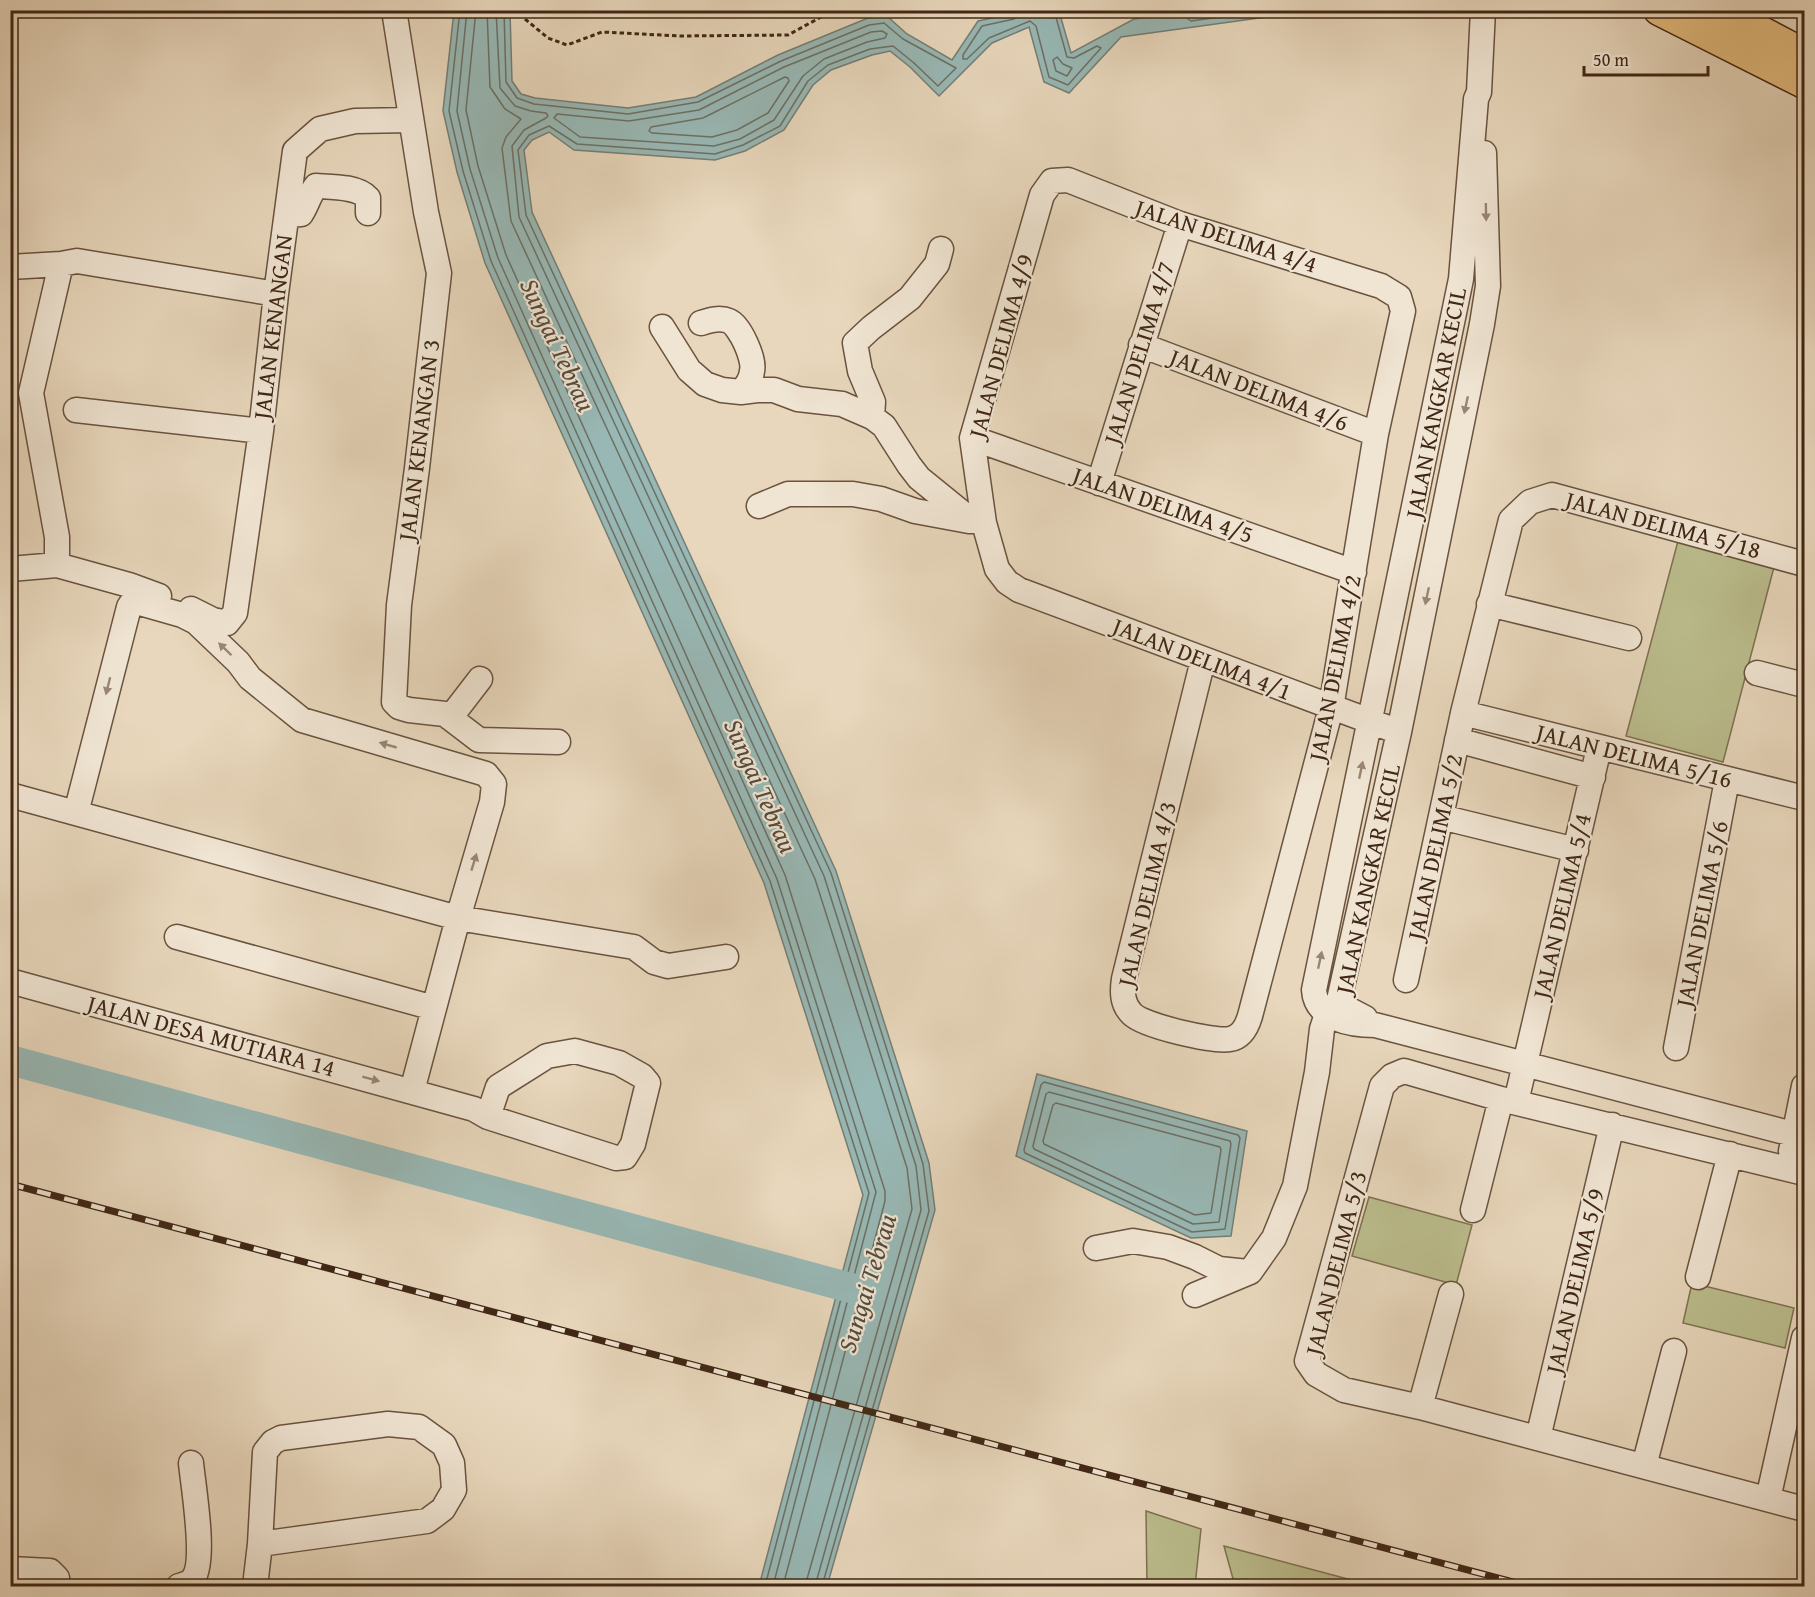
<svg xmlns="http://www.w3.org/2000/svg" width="1815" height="1597" viewBox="0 0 1815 1597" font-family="'Gentium Book Plus',serif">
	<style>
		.green { fill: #bbbd8d; stroke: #7e7251; stroke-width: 1.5 }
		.water { fill: #98b8b5; stroke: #757e75; stroke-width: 1.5 }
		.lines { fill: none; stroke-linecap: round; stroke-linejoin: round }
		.shore { stroke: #6c7065; stroke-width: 1.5 }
		.river { stroke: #98b8b5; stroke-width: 30 }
		.minor-casing { stroke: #6a533f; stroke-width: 27 }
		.major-casing { stroke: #402715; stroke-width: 33 }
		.path { stroke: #402715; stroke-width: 3; stroke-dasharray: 4.5 3; stroke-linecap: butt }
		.minor { stroke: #f0e5d3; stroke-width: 24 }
		.major { stroke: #e4bc7e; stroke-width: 30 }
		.rail-casing { stroke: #402715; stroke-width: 7 }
		.rail { stroke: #f0e5d3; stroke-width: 4.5; stroke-dasharray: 14; stroke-linecap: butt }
		.oneway { fill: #988674 }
		.labels { text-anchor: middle; stroke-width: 4.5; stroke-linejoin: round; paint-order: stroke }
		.street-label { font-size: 24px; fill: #402715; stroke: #f0e5d3 }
		.water-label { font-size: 26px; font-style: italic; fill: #564b3d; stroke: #f0e5d3 }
	</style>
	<rect width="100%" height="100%" fill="#e8d7bc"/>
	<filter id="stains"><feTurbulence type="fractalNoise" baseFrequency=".00333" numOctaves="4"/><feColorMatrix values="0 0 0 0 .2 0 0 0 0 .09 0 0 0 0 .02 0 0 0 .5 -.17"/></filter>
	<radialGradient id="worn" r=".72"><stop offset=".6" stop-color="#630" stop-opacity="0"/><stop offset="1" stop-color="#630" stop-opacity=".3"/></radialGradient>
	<path class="green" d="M 1678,541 L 1774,567 L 1723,762 L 1626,736 Z
		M 1369,1197 L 1472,1225 L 1456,1285 L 1352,1256 Z
		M 1692,1283 L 1794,1308 L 1785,1348 L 1683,1323 Z
		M 1146,1511 L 1201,1529 L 1195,1586 L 1147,1586 Z
		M 1224,1546 L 1374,1586 L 1235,1586 Z"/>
	<path class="water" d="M 1207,10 L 1356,11 L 1303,12 L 1121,37 L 1069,93 L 1044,82 L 1029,27 L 992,43 L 939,96 L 910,67 L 890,51 L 872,55 L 831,70 L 813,85 L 784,130 L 745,151 L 715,160 L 574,150 L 549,132 L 532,140 L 524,150 L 532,212 L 836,871 L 929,1163 L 935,1210 L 827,1586 L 759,1586 L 863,1195 L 764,883 L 485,263 L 457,172 L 443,111 L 454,11 L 510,11 L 512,81 L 521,94 L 535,98 L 628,108 L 696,97 L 778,55 L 868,18 L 888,17 L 907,34 L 952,60 L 978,21 L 1025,11 L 1059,11 L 1071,53 L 1134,19 Z
		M 1037,1074 L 1247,1131 L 1231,1236 L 1191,1238 L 1016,1156 Z"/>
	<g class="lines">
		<path class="shore" d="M 460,10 L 449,111 L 463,171 L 491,261 L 770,881 L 869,1193 L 765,1586
			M 467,10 L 457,111 L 470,169 L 498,258 L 777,879 L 876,1192 L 773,1586
			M 476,10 L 466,110 L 478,166 L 506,255 L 785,875 L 885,1191 L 885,1201 L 783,1586
			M 487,10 L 490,87 L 505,109 L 521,119 L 506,137 L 502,148 L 511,221 L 815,879 L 907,1168 L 912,1209 L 805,1586
			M 496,10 L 500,88 L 515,106 L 531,111 L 546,113 L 548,116 L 546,118 L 524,130 L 512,146 L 519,217 L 824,876 L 916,1166 L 921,1210 L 815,1586
			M 504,10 L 506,82 L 517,98 L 534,104 L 628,114 L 698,102 L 781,61 L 869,25 L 884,23 L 903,39 L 956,68 L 938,86 L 914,63 L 893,46 L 870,49 L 828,65 L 808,81 L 780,126 L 743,145 L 715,154 L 577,144 L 549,126 L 529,135 L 518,150 L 526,215 L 831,873 L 923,1164 L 929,1211 L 822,1586
			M 1018,10 L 1018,15 L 1014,19 L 982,26 L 963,55 L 963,59 L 967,59 L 989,38 L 1030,21 L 1036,26 L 1049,77 L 1068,85 L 1101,48 L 1097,46 L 1074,58 L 1067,57 L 1054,10
			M 1190,10 L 1188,19 L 1191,21 L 1271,10
			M 882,31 L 887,34 L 885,38 L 867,42 L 824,59 L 803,76 L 774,120 L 740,139 L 714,146 L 580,137 L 554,118 L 557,114 L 629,121 L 699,110 L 784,67 L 871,32 Z
			M 1057,57 L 1063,64 L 1072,68 L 1067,76 L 1056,71 L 1053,60 Z
			M 785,77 L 788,78 L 789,81 L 768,113 L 737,130 L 712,137 L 652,133 L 649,131 L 651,127 L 703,118 Z
			M 1044,1082 L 1238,1135 L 1240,1138 L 1225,1229 L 1192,1232 L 1025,1153 L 1024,1150 L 1041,1085 Z
			M 1049,1092 L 1230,1141 L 1231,1144 L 1219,1222 L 1193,1224 L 1034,1149 L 1033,1146 L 1046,1094 Z
			M 1056,1103 L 1220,1147 L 1221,1150 L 1211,1213 L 1195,1215 L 1044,1144 L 1043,1141 L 1053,1105 Z"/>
		<path class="river" d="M 10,1060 L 862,1291"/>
		<defs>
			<path id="minor" d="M 394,10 L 426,212 L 439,273 L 417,468 L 399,605 L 394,702 L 399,707 L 409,710 L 445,714 L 479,740 L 558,742
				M 1483,10 L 1479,92 L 1476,99 L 1461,279 L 1314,990 C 1316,1019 1351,1025 1375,1025 L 1804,1137
				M 287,215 L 301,214 C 307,205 309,195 316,186 C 331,187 357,186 368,198 L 368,213
				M 61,264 L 77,261 L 276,294
				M 10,267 L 61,264 L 31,393 L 57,537 L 57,565
				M 701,323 C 710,320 720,317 729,321 C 740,326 755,359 752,371 C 751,380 747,385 741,392
				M 662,327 L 689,370 L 705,384 L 722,390 L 741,392 L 757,390 L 774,390 L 798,399 L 842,404 L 872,417 L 884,426 L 909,465 L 919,478 L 972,521
				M 1141,345 L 1376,434
				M 76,410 L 261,431
				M 872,417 L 873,402 L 860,371 L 855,343 L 871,328 L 910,298 L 937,264 L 941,249
				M 972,438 L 1354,572
				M 1099,483 L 1180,224
				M 759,506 L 788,494 L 853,494 L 881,499 L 915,511 L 969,521
				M 10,569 L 57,565 L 129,585 L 159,596
				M 1489,604 L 1629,638
				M 191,609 L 213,620 L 227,623 L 235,613 L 261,431 L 276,294 L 295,151 L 320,129 L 355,121 L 411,120
				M 1203,660 L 1124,979 C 1122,992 1122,1004 1132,1014 C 1144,1026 1213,1042 1230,1039 C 1242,1037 1247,1026 1250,1016 L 1331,708 L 1376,434 L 1403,311 L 1399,297 L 1381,286 L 1180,224 L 1068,180 L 1052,181 L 1042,195 L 972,438 L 984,523 L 997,569 L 1007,582 L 1019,590 C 1145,638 1272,684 1399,732
				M 1757,673 L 1804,685
				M 1463,713 L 1804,798
				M 450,718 L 480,679
				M 1457,740 L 1593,777
				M 10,795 L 458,918 L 634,947 L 654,962 L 668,966 L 726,957
				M 76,813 L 129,607 L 133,601 L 182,615 L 196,622 L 238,662 L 250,678 L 302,720 L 486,774 L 494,784 L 492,802 L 458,918 L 412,1091
				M 1441,817 L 1576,850
				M 177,937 L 434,1008
				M 1406,980 L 1463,713 L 1511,520 L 1530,502 L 1552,495 L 1804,564
				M 10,981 L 474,1109 L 488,1117 L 616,1158 L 625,1157 L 633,1144 L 648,1083 L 642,1076 L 619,1063 L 575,1051 L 547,1056 L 498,1087 L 488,1117
				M 1365,1018 L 1344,1007 L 1339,1000 L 1399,732 L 1482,324 L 1488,286 L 1484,153
				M 1676,1048 L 1727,780
				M 1516,1102 L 1599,748
				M 1791,1151 L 1804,1086
				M 1804,1173 L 1501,1099 L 1404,1071 L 1392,1076 L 1382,1086 L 1307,1361 L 1316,1374 L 1344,1390 L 1420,1407 L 1804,1509
				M 1473,1210 L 1501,1099
				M 1096,1248 L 1133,1241 L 1168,1247 L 1195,1257 L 1219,1269 L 1248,1272
				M 1698,1277 L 1730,1154
				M 1195,1295 L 1250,1272 L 1274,1238 L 1295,1186 L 1317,1072 L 1322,1029 L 1327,1014
				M 1420,1407 L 1451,1294
				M 1538,1438 L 1612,1125
				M 1644,1466 L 1674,1351
				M 1768,1499 L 1804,1338
				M 10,1569 L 50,1571 L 57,1578 L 58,1586
				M 179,1586 C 183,1585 189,1583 192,1580 C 207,1564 193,1485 191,1463
				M 255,1586 L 260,1544 L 265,1452 L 273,1442 L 281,1438 L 388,1424 L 419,1427 L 444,1445 L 452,1463 L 454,1490 L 443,1509 L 427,1521 L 260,1544"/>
			<path id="major" d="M 1659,10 L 1804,83
				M 1720,10 L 1804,54"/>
		</defs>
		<use href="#minor" class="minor-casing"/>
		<use href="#major" class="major-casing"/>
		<path class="path" d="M 525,19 L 548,38 L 567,45 L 602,32 L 681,36 L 788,35 L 834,10"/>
		<use href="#minor" class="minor"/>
		<use href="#major" class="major"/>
		<defs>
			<path id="rail" d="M 10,1184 L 1528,1586"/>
		</defs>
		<use href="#rail" class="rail-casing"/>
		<use href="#rail" class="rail"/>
	</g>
	<defs><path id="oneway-solid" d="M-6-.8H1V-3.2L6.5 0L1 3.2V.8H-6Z" transform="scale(1.5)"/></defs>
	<g class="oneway">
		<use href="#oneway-solid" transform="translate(1486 212) rotate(89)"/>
		<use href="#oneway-solid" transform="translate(1466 405) rotate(102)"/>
		<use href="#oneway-solid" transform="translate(1427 596) rotate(102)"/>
		<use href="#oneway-solid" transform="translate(225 649) rotate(-136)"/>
		<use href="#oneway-solid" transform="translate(108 686) rotate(104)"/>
		<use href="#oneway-solid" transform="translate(388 745) rotate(-164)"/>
		<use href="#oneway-solid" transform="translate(1361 770) rotate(-78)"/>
		<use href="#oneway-solid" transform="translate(474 862) rotate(-73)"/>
		<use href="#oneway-solid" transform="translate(1320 960) rotate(-78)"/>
		<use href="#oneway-solid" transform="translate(371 1079) rotate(15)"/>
	</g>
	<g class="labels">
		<g class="street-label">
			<text transform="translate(1226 236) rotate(18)" y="8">JALAN DELIMA 4/4</text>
			<text transform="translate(273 327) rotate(-83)" y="8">JALAN KENANGAN</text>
			<text transform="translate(1001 346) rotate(-75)" y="8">JALAN DELIMA 4/9</text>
			<text transform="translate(1139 353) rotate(-73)" y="8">JALAN DELIMA 4/7</text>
			<text transform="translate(1259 390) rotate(21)" y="8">JALAN DELIMA 4/6</text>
			<text transform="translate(1436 403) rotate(-79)" y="8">JALAN KANGKAR KECIL</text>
			<text transform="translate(419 440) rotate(-83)" y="8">JALAN KENANGAN 3</text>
			<text transform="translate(1163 505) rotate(19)" y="8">JALAN DELIMA 4/5</text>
			<text transform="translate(1663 525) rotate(15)" y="8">JALAN DELIMA 5/18</text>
			<text transform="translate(1202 659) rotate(21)" y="8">JALAN DELIMA 4/1</text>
			<text transform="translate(1335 668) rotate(-79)" y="8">JALAN DELIMA 4/2</text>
			<text transform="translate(1634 756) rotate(14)" y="8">JALAN DELIMA 5/16</text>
			<text transform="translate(1435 847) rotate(-78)" y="8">JALAN DELIMA 5/2</text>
			<text transform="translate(1368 879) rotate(-78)" y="8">JALAN KANGKAR KECIL</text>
			<text transform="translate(1147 894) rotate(-77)" y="8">JALAN DELIMA 4/3</text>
			<text transform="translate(1562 906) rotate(-77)" y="8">JALAN DELIMA 5/4</text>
			<text transform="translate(1702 914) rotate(-79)" y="8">JALAN DELIMA 5/6</text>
			<text transform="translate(211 1036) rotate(15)" y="8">JALAN DESA MUTIARA 14</text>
			<text transform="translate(1336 1263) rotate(-76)" y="8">JALAN DELIMA 5/3</text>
			<text transform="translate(1575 1281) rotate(-77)" y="8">JALAN DELIMA 5/9</text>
		</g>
		<g class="water-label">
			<text transform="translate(558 345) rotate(65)" y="9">Sungai Tebrau</text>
			<text transform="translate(761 786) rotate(66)" y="9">Sungai Tebrau</text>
			<text transform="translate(867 1283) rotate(-73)" y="9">Sungai Tebrau</text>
		</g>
	</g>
	<rect width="1815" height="1597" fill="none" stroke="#e8d7bc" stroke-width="36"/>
	<rect x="12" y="12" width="1791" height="1573" fill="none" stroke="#402715" stroke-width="3"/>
	<rect x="18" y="18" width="1779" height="1561" fill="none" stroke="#402715" stroke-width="1.5"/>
	<path d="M1584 66v9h124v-9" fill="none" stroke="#402715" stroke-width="3"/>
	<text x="1593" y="66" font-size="18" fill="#402715" stroke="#f0e5d3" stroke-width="4.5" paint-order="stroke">50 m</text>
	<rect width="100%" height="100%" filter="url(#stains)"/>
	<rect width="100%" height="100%" fill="url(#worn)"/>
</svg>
